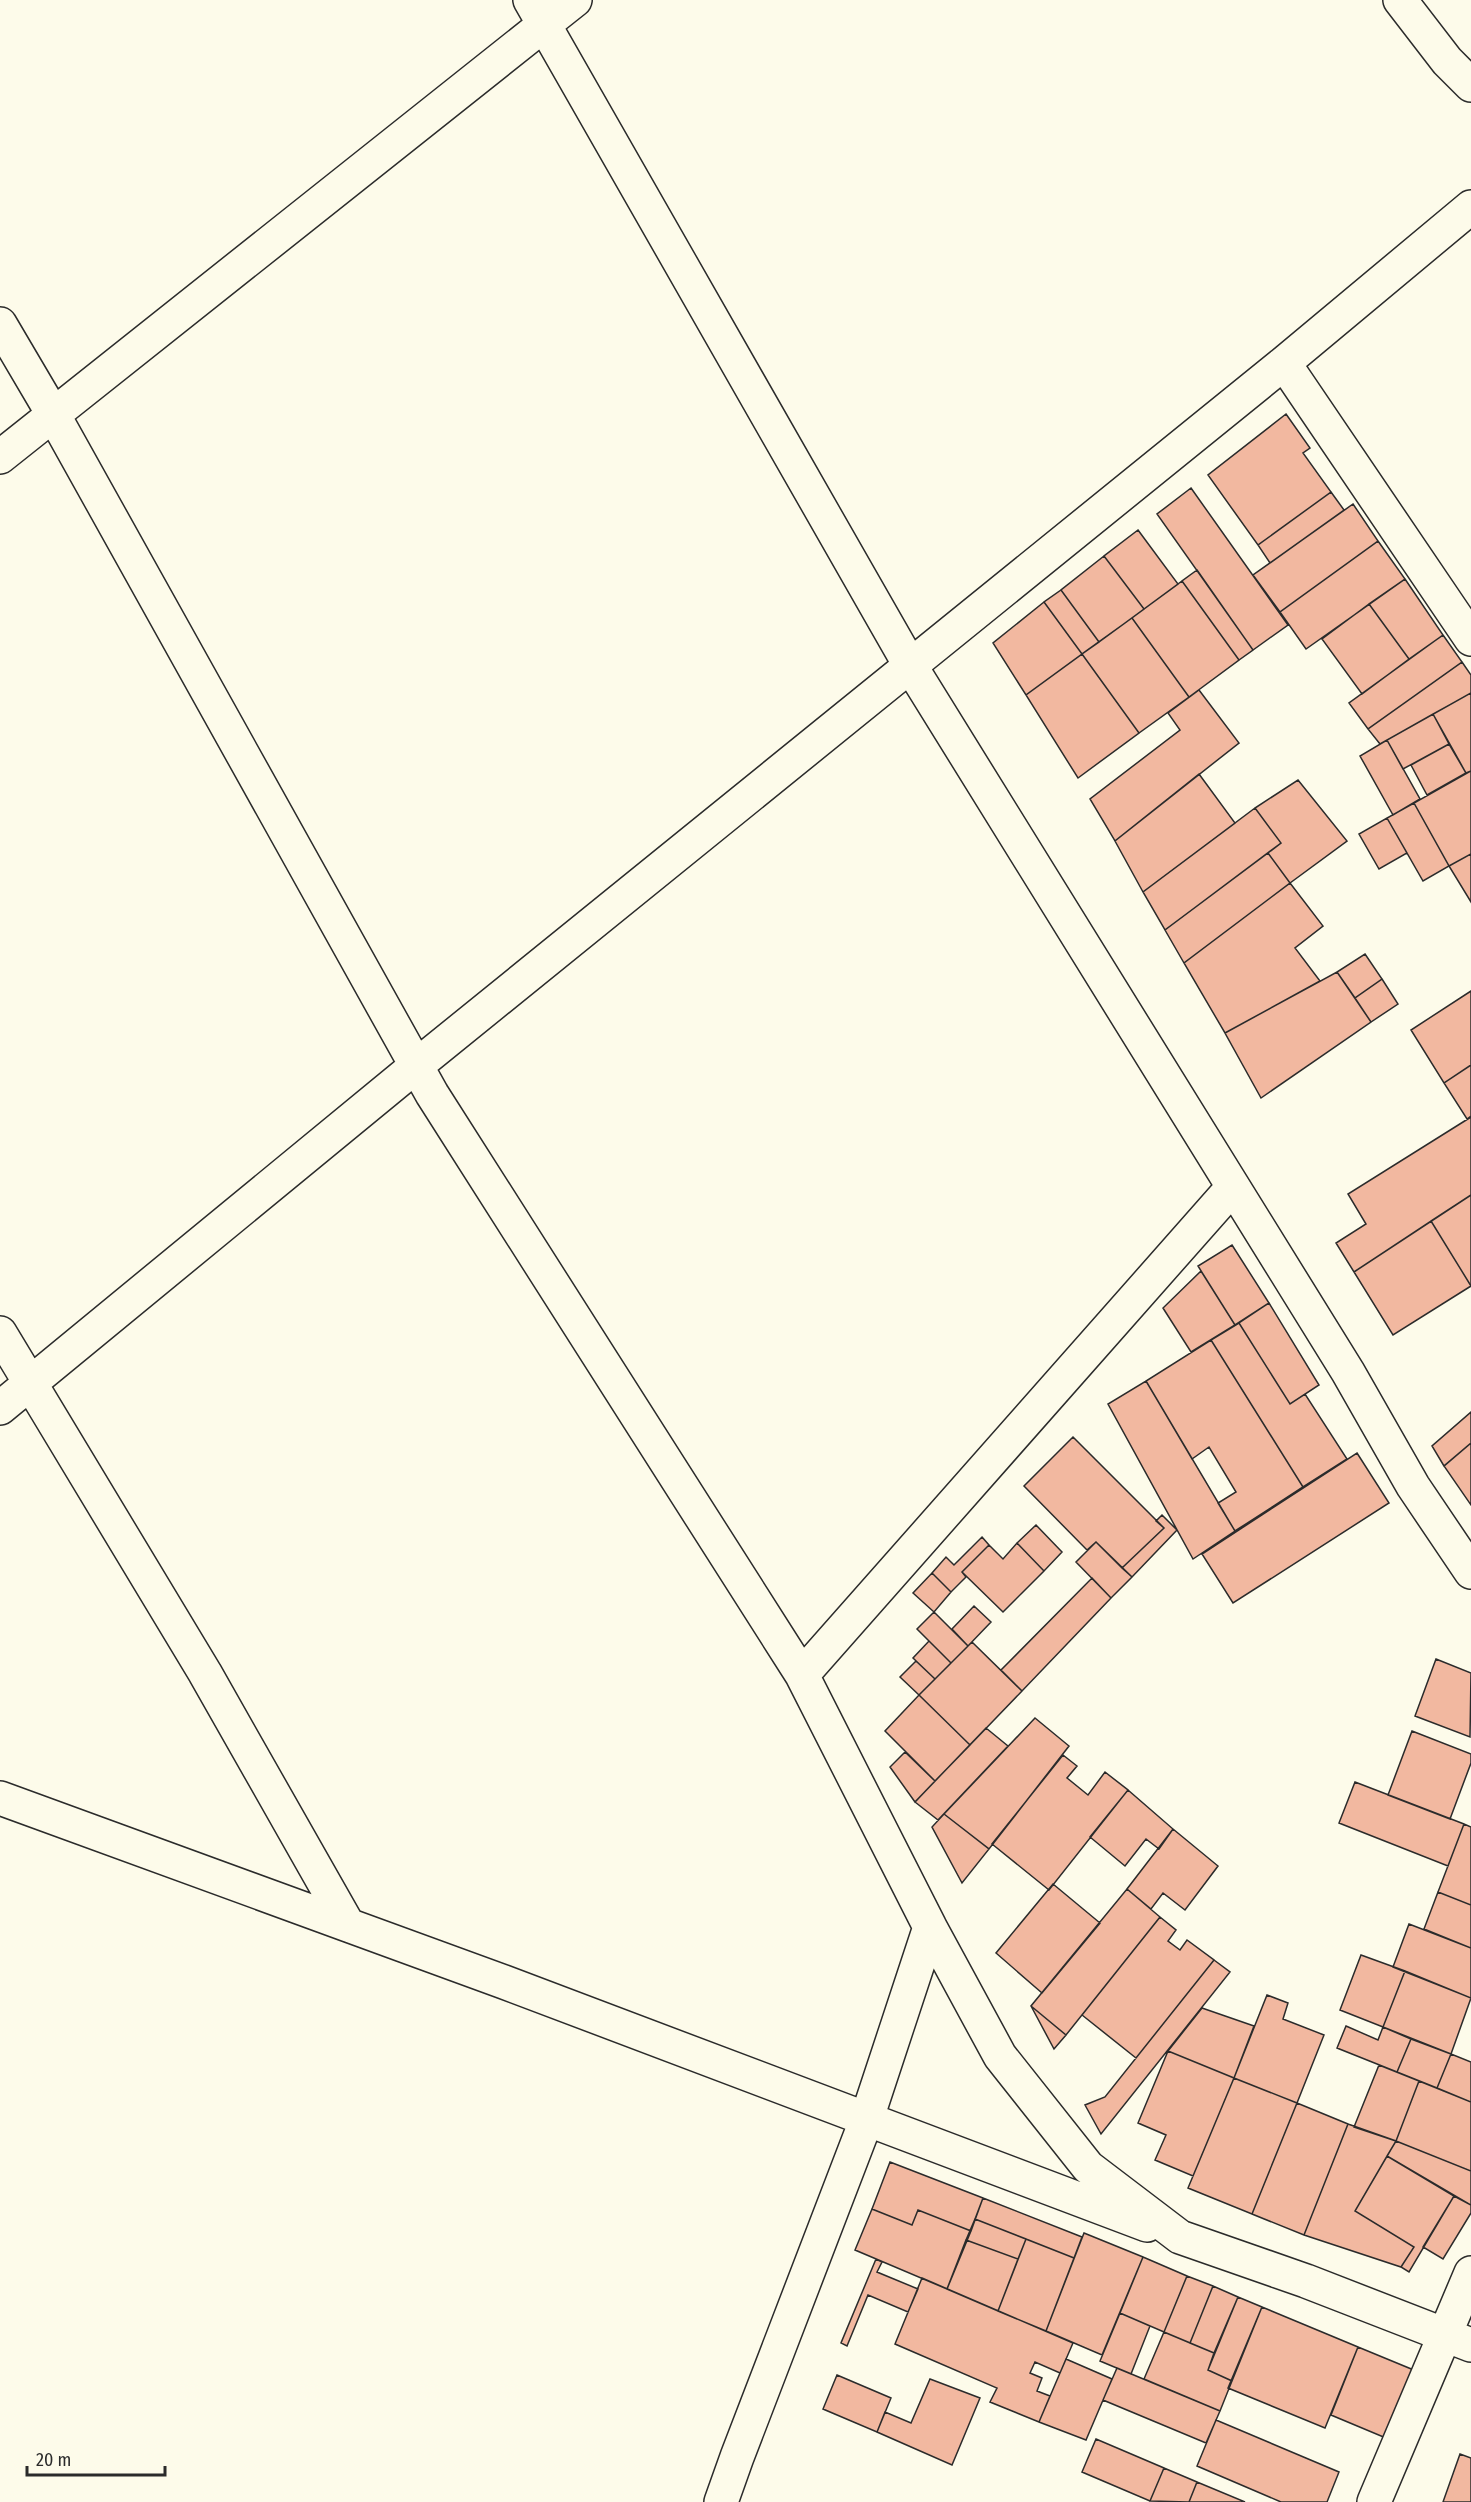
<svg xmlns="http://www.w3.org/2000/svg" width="1471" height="2502" viewBox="0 0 1471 2502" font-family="'Fira Sans Condensed',sans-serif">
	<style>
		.building { fill: #f2b8a0; stroke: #2b2b2b; stroke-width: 1.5 }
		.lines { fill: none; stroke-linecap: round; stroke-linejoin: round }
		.minor-casing { stroke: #2b2b2b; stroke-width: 36 }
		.minor { stroke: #fdfbea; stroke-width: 33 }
	</style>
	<rect width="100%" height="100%" fill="#fdfbea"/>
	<path class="building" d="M 1286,414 L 1310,448 L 1303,453 L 1331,492 L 1258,545 L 1208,475 Z
		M 1191,488 L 1288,625 L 1253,650 L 1157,514 Z
		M 1331,492 L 1344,510 L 1270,563 L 1258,545 Z
		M 1353,504 L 1378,541 L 1280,612 L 1253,575 Z
		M 1138,530 L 1178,584 L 1144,609 L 1104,556 Z
		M 1378,541 L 1405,579 L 1306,649 L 1280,612 Z
		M 1104,556 L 1144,609 L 1099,642 L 1061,590 Z
		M 1197,570 L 1253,650 L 1239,660 L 1182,581 Z
		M 1405,579 L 1443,635 L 1409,659 L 1369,604 Z
		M 1182,581 L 1239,660 L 1189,697 L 1132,618 Z
		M 1061,590 L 1099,642 L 1082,654 L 1044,602 Z
		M 1044,602 L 1082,654 L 1026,695 L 993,643 Z
		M 1369,604 L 1409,659 L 1362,694 L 1322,639 Z
		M 1132,618 L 1189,697 L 1139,733 L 1082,654 Z
		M 1443,635 L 1462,662 L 1368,729 L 1349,703 Z
		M 1082,654 L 1139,733 L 1078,778 L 1026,695 Z
		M 1462,662 L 1471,675 L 1471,693 L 1380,744 L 1368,729 Z
		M 1199,690 L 1239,743 L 1115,841 L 1090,799 L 1180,730 L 1168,713 Z
		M 1471,693 L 1471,771 L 1466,773 L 1433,714 Z
		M 1433,714 L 1449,744 L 1403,769 L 1387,740 Z
		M 1387,740 L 1420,799 L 1393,815 L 1360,756 Z
		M 1449,744 L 1466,773 L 1427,795 L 1411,765 Z
		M 1471,771 L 1471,854 L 1449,866 L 1414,803 Z
		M 1199,774 L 1235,823 L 1143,892 L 1115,841 Z
		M 1298,780 L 1347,841 L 1290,883 L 1268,853 L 1281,843 L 1255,808 Z
		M 1414,803 L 1449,866 L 1423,881 L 1387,818 Z
		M 1255,808 L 1281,843 L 1165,930 L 1143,892 Z
		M 1387,818 L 1407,853 L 1379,869 L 1359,834 Z
		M 1268,853 L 1290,883 L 1184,963 L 1165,930 Z
		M 1471,854 L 1471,902 L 1449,866 Z
		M 1290,883 L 1323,926 L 1295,948 L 1320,981 L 1225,1033 L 1184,963 Z
		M 1365,954 L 1382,979 L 1355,998 L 1337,972 Z
		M 1337,972 L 1371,1022 L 1261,1098 L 1225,1033 Z
		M 1382,979 L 1398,1004 L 1371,1022 L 1355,998 Z
		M 1471,991 L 1471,1065 L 1444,1083 L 1411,1030 Z
		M 1471,1065 L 1471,1116 L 1467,1119 L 1444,1083 Z
		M 1471,1117 L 1471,1195 L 1354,1272 L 1336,1243 L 1366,1224 L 1348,1194 Z
		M 1471,1195 L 1471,1286 L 1431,1221 Z
		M 1431,1221 L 1471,1286 L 1393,1335 L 1354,1272 Z
		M 1232,1245 L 1269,1303 L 1235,1325 L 1198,1266 Z
		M 1201,1271 L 1235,1325 L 1191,1352 L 1163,1308 Z
		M 1269,1303 L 1319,1385 L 1290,1404 L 1239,1323 Z
		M 1239,1323 L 1290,1404 L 1305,1394 L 1347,1459 L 1303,1487 L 1211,1340 Z
		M 1211,1340 L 1303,1487 L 1235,1531 L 1218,1503 L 1236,1492 L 1209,1447 L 1192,1459 L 1146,1381 Z
		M 1146,1381 L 1235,1531 L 1193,1559 L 1108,1404 Z
		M 1471,1412 L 1471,1443 L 1444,1466 L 1432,1446 Z
		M 1073,1437 L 1164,1528 L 1122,1568 L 1096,1542 L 1087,1550 L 1024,1486 Z
		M 1471,1443 L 1471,1505 L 1444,1466 Z
		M 1357,1453 L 1389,1503 L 1233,1603 L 1202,1554 Z
		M 1162,1515 L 1177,1530 L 1132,1577 L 1122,1568 L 1164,1528 L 1156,1521 Z
		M 1036,1525 L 1062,1552 L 1044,1571 L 1017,1543 Z
		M 982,1537 L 989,1545 L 962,1572 L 966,1577 L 951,1592 L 932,1573 L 946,1557 L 954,1565 Z
		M 1096,1542 L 1132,1577 L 1111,1598 L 1076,1562 Z
		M 1017,1543 L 1044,1571 L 1003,1612 L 962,1572 L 989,1545 L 1003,1559 Z
		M 932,1573 L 951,1592 L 934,1612 L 913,1593 Z
		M 1092,1578 L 1111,1598 L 1022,1691 L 1001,1670 Z
		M 974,1606 L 991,1622 L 968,1646 L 952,1629 Z
		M 934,1612 L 968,1646 L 951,1663 L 917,1629 Z
		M 929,1641 L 951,1663 L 935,1679 L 913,1658 Z
		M 972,1642 L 1022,1691 L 970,1745 L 919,1695 Z
		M 1436,1659 L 1471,1673 L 1470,1737 L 1415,1716 Z
		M 916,1661 L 935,1679 L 919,1695 L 900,1677 Z
		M 919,1695 L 970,1745 L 935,1781 L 885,1731 Z
		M 1035,1718 L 1069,1746 L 989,1849 L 944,1814 Z
		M 986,1728 L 1008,1746 L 938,1820 L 915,1802 Z
		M 1412,1731 L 1471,1754 L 1471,1763 L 1450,1819 L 1388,1795 Z
		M 905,1752 L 935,1781 L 915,1802 L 890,1767 Z
		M 1063,1755 L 1077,1766 L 1067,1778 L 1088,1795 L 1105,1772 L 1128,1790 L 1049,1890 L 992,1844 Z
		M 1355,1782 L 1464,1824 L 1448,1866 L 1339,1823 Z
		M 1128,1790 L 1173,1829 L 1159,1849 L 1146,1839 L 1125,1866 L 1090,1837 Z
		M 944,1814 L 989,1849 L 962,1883 L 932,1827 Z
		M 1464,1824 L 1471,1827 L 1471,1905 L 1438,1892 Z
		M 1173,1829 L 1218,1866 L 1185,1910 L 1163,1893 L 1151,1909 L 1127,1889 Z
		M 1053,1884 L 1100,1923 L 1042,1993 L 996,1953 Z
		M 1127,1889 L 1160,1917 L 1066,2035 L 1031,2006 Z
		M 1438,1892 L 1471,1905 L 1471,1948 L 1424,1929 Z
		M 1160,1917 L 1176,1930 L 1168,1941 L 1180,1950 L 1187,1940 L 1214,1960 L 1136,2058 L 1082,2015 Z
		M 1409,1924 L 1471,1948 L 1471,1998 L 1393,1967 Z
		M 1361,1955 L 1405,1971 L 1383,2027 L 1340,2010 Z
		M 1214,1960 L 1230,1972 L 1101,2134 L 1085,2105 L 1105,2097 Z
		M 1405,1971 L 1471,1998 L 1451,2054 L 1383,2027 Z
		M 1267,1995 L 1288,2003 L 1283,2019 L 1324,2035 L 1297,2103 L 1234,2078 Z
		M 1031,2006 L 1066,2035 L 1054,2049 Z
		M 1202,2008 L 1254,2026 L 1234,2078 L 1168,2051 Z
		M 1346,2026 L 1378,2040 L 1383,2027 L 1411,2039 L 1397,2072 L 1337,2048 Z
		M 1411,2039 L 1451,2054 L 1437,2088 L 1397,2072 Z
		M 1168,2051 L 1234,2078 L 1193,2176 L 1155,2160 L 1166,2135 L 1138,2123 Z
		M 1451,2054 L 1471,2062 L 1471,2102 L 1437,2088 Z
		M 1379,2065 L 1419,2081 L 1396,2141 L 1354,2127 Z
		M 1234,2078 L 1297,2103 L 1252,2214 L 1188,2188 Z
		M 1419,2081 L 1471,2102 L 1471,2171 L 1396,2141 Z
		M 1297,2103 L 1348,2124 L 1304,2235 L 1252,2214 Z
		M 1348,2124 L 1396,2141 L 1355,2211 L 1414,2247 L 1401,2267 L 1304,2235 Z
		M 1396,2141 L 1471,2171 L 1471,2205 L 1387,2156 Z
		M 1387,2156 L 1454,2196 L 1409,2272 L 1401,2267 L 1414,2247 L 1355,2211 Z
		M 890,2162 L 983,2198 L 971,2231 L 918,2210 L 912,2225 L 872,2209 Z
		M 1454,2196 L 1471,2205 L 1471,2213 L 1443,2259 L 1423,2247 Z
		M 983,2198 L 1082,2237 L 1074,2258 L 975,2219 Z
		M 872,2209 L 912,2225 L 918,2210 L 971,2231 L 947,2289 L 855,2250 Z
		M 975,2219 L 1026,2239 L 1018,2259 L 966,2240 Z
		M 1084,2233 L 1143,2257 L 1102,2355 L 1046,2331 Z
		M 1026,2239 L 1074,2258 L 1046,2331 L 998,2311 Z
		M 966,2240 L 1018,2259 L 998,2311 L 947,2289 Z
		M 1143,2257 L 1187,2276 L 1164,2332 L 1120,2313 Z
		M 876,2259 L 882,2262 L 877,2272 L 918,2289 L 908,2312 L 868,2295 L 847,2346 L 841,2343 Z
		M 1187,2276 L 1213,2286 L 1190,2343 L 1164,2332 Z
		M 922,2278 L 1073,2343 L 1060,2373 L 1035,2362 L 1030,2373 L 1042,2378 L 1037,2391 L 1050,2396 L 1039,2422 L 990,2402 L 997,2388 L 895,2344 Z
		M 1213,2286 L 1238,2297 L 1214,2353 L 1190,2343 Z
		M 1238,2297 L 1262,2307 L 1232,2381 L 1208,2370 Z
		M 1262,2307 L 1358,2347 L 1325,2428 L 1228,2388 Z
		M 1120,2313 L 1150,2326 L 1131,2374 L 1100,2361 Z
		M 1164,2332 L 1214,2353 L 1208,2370 L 1232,2381 L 1220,2411 L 1144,2379 Z
		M 1358,2347 L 1421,2373 L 1393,2441 L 1331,2415 Z
		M 1066,2359 L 1112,2379 L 1086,2440 L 1039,2422 Z
		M 1117,2368 L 1220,2411 L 1206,2443 L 1103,2400 Z
		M 837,2375 L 891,2398 L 877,2432 L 823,2409 Z
		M 930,2379 L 980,2398 L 952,2465 L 877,2432 L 885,2412 L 911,2423 Z
		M 1216,2420 L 1339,2472 L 1327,2502 L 1281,2502 L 1197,2466 Z
		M 1096,2439 L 1164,2468 L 1150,2501 L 1082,2472 Z
		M 1460,2454 L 1471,2458 L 1471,2502 L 1443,2502 Z
		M 1164,2468 L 1197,2482 L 1189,2502 L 1150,2501 Z
		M 1197,2482 L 1245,2502 L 1189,2502 Z"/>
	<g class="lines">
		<defs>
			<path id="minor" d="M 530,0 L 911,667 L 1348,1372 L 1413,1486 L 1471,1572
				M 1400,0 L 1447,61 L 1471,85
				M 0,324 L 53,414 L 432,1094 L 802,1675 L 930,1927 L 1000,2056 L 1088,2167 L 1180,2237 L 1306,2281 L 1471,2345
				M 1284,363 L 1471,639
				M 0,457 L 575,0
				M 0,1333 L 205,1673 L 348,1925
				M 0,1408 L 416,1066 L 1284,363 L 1471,207
				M 802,1675 L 1233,1187
				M 0,1798 L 504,1982 L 1147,2225
				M 721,2502 L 737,2457 L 866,2121 L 930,1927
				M 1374,2502 L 1471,2273"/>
		</defs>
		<use href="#minor" class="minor-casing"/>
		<use href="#minor" class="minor"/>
	</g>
	<path d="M27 2466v9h138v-9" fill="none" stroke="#2b2b2b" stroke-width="3"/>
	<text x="36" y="2466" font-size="18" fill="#2b2b2b" stroke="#fdfbea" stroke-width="4.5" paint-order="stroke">20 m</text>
</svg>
